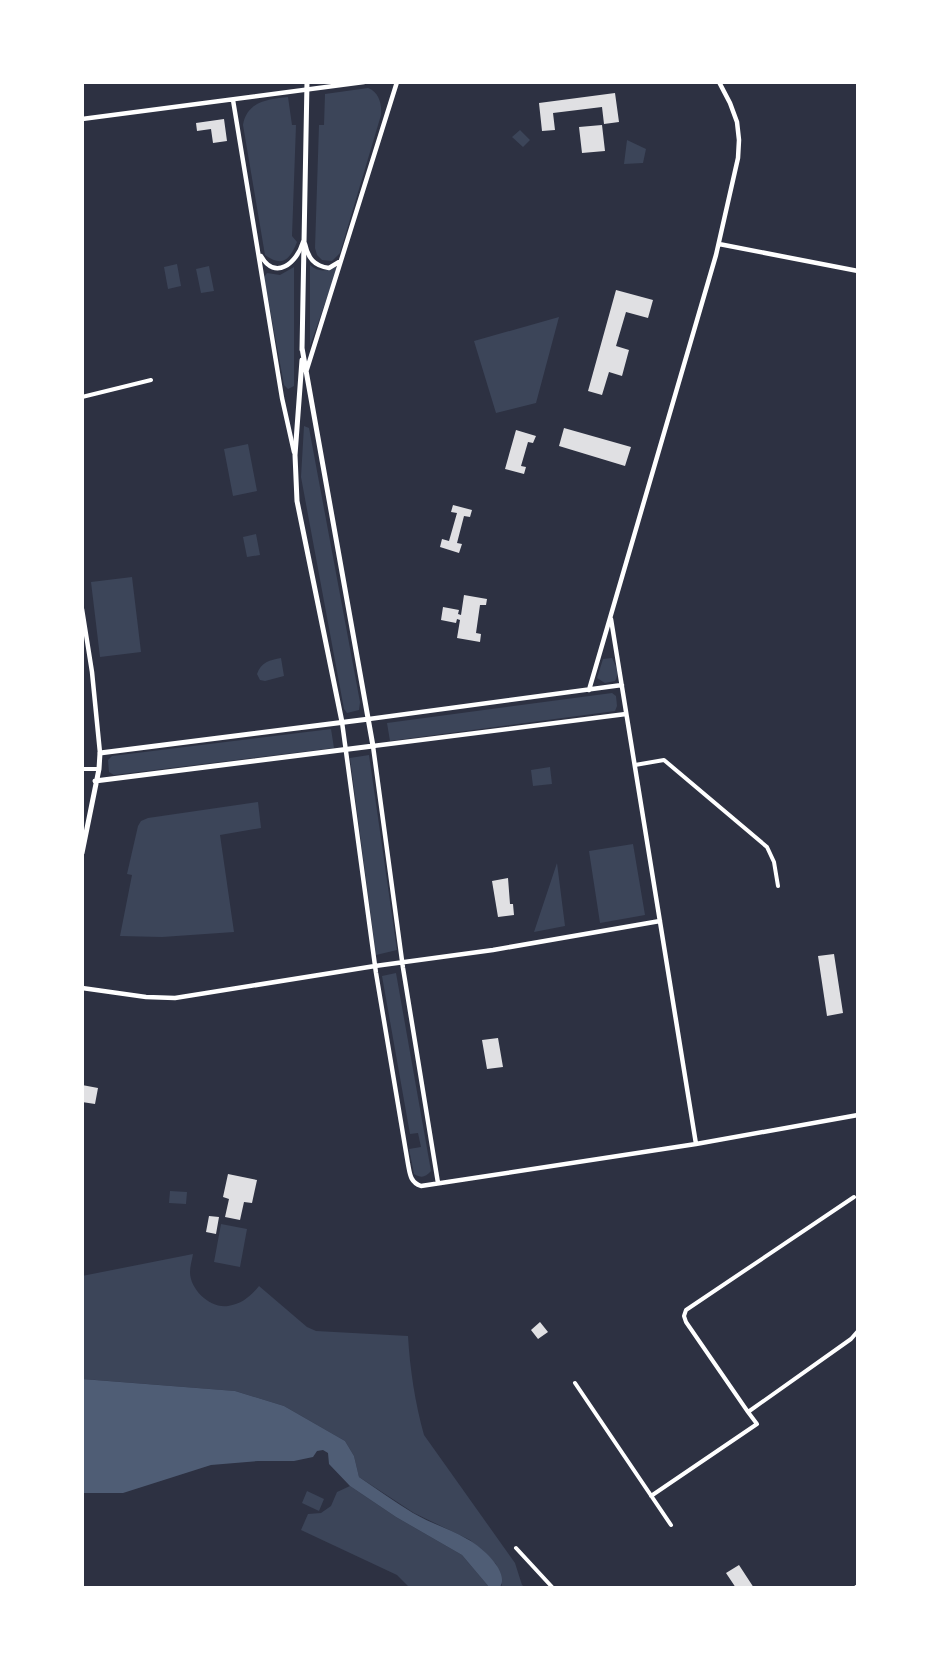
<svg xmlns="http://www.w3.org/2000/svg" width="940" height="1670" viewBox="0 0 940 1670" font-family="'Alegreya Sans',sans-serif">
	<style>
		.green { fill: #3c4559 }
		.water { fill: #4f5d75 }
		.building { fill: #e0e0e3 }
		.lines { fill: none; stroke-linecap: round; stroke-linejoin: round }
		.minor { stroke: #fff; stroke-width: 4 }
		.tertiary { stroke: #fff; stroke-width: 4.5 }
		.secondary { stroke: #fff; stroke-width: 5 }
	</style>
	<rect width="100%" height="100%" fill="#2d3142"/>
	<path class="green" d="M 368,88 C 379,92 382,104 381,115 L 340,253 L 332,261 L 322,260 L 317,255 L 315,248 L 319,125 L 324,125 L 325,94 Z
		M 288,97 L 292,125 L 296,125 L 292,236 L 297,242 C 290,259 283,268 265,255 L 243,125 C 247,101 269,99 288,97 Z
		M 520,130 L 530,140 L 523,147 L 512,137 Z
		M 627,140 L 646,149 L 643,163 L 624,164 Z
		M 177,264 L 181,286 L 168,289 L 164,267 Z
		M 310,265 C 319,273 328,271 338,266 L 310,346 Z
		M 209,266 L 214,291 L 201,293 L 196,269 Z
		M 294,267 L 294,386 L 288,389 L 284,385 L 264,277 L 267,273 L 280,275 Z
		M 559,317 L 536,403 L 496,413 L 474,341 Z
		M 304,426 L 309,428 L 360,702 L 359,710 L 347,713 L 344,709 L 301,477 Z
		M 248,444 L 257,491 L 233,496 L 224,449 Z
		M 256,534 L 260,555 L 247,557 L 243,537 Z
		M 132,577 L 141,652 L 100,657 L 91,582 Z
		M 281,658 L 284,676 L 265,681 L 260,680 L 257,674 C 261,662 270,660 281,658 Z
		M 612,658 C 616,666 620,673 615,681 L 605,683 L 597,678 L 603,659 Z
		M 612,693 L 616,696 L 617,706 L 615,711 L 390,741 L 387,723 Z
		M 331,729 L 334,748 L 114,775 L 109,772 L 108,760 L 112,756 Z
		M 369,755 L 397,950 L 376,955 L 350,758 Z
		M 550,767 L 552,784 L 533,786 L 531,770 Z
		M 258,802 L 261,828 L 220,835 L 234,932 L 162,937 L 120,936 L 132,875 L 127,874 L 138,826 L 141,821 L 148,818 Z
		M 633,844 L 645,915 L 600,923 L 589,851 Z
		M 557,863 L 565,926 L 534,932 Z
		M 396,973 L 431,1171 C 425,1178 421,1178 414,1174 L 409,1149 L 421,1147 L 418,1133 L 410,1134 L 382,976 Z
		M 170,1191 L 187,1192 L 186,1204 L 169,1203 Z
		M 221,1224 L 247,1229 L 240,1267 L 214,1262 Z
		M 193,1254 C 192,1260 190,1266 190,1272 C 190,1290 211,1309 228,1306 C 242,1304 251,1296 259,1286 L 307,1327 L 316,1331 L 408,1336 C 410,1370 415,1402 424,1435 L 515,1563 L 522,1585 L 525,1587 L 500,1587 L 502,1585 L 496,1564 L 470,1540 L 414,1513 L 359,1477 L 354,1456 L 345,1441 L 284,1406 L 235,1391 L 83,1379 L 82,1276 Z
		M 350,1486 L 396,1517 L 462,1555 L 489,1587 L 409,1587 L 397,1575 L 301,1530 L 308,1514 L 321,1513 L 331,1506 L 337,1492 Z
		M 307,1491 L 324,1499 L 319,1511 L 302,1503 Z"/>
	<path class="water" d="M 82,1379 L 235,1391 L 284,1406 L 345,1441 L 354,1456 L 359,1477 C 377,1489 395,1502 413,1513 C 430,1523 450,1529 467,1539 C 481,1546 510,1572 500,1587 L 489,1587 L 462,1555 L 396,1517 L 350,1486 L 329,1464 L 328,1453 L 323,1450 L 317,1451 L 313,1457 L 294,1461 L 258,1461 L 211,1465 L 123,1493 L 83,1493 Z"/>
	<path class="building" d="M 615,93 L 619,122 L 604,124 L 602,107 L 553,113 L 555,130 L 542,131 L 539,103 Z
		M 224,119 L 227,141 L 213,143 L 211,129 L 197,131 L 196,123 Z
		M 602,125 L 605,151 L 582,153 L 579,127 Z
		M 616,290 L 653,300 L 648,318 L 626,312 L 616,346 L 629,350 L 622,376 L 609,372 L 602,395 L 588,391 Z
		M 564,428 L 631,447 L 625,466 L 559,446 Z
		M 516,430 L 536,436 L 533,443 L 528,442 L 521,466 L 526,467 L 524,474 L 505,469 Z
		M 453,505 L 472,510 L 470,517 L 464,516 L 457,543 L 462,544 L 459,553 L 440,547 L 442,539 L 449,541 L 457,513 L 451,512 Z
		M 464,595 L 487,599 L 486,605 L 480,605 L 476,633 L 481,634 L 480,642 L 457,638 L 460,620 L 457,619 L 456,623 L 441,620 L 443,607 L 459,610 L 458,614 L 461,615 Z
		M 508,878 L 510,904 L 513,904 L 514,915 L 498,917 L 492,881 Z
		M 834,954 L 843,1013 L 827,1016 L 818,956 Z
		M 498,1038 L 503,1067 L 487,1069 L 482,1040 Z
		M 82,1085 L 98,1088 L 95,1104 L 82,1102 Z
		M 228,1174 L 257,1180 L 252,1203 L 244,1202 L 240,1220 L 225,1217 L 229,1199 L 223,1197 Z
		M 209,1216 L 219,1217 L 216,1234 L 206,1232 Z
		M 540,1322 L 548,1332 L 538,1339 L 531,1330 Z
		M 739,1565 L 754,1588 L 736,1588 L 726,1573 Z"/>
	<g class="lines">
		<path class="minor" d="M 82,397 L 151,380
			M 635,765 L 664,760 L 767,847 L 774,862 L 778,886
			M 82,769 L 99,769
			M 575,1383 L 671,1525
			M 748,1412 L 686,1322 L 684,1316 L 686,1310 L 854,1197
			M 651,1496 L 757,1424 L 748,1412 L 851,1339 L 858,1331
			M 516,1548 L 553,1588
			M 855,1588 L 858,1586"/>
		<path class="tertiary" d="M 233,100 L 282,398 L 294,452
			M 82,119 L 364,82
			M 305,244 C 308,258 314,266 329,268 L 339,262
			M 719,244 L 858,271
			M 261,256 C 275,281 297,263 303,242
			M 307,369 L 397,82
			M 82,609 L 92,672 L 100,753
			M 611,619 L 696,1144
			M 589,690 L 716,255 L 738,158 L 739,140 L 737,122 L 730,103 L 719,82
			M 369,719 L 622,685
			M 342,722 L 376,973 L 408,1164 C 410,1174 410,1182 421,1186 L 696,1144 L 858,1115
			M 82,988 L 146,997 L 175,998 L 375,966 L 493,950 L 660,921
			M 438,1183 L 403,968 L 373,746 L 626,714"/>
		<path class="secondary" d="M 302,350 L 307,82
			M 302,360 L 295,455 L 297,501 L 342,722
			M 95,781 L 373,746 L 302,348
			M 82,853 L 99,769 L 100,753 L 369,719"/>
	</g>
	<rect width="940" height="1670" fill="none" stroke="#ffffff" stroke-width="168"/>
</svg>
